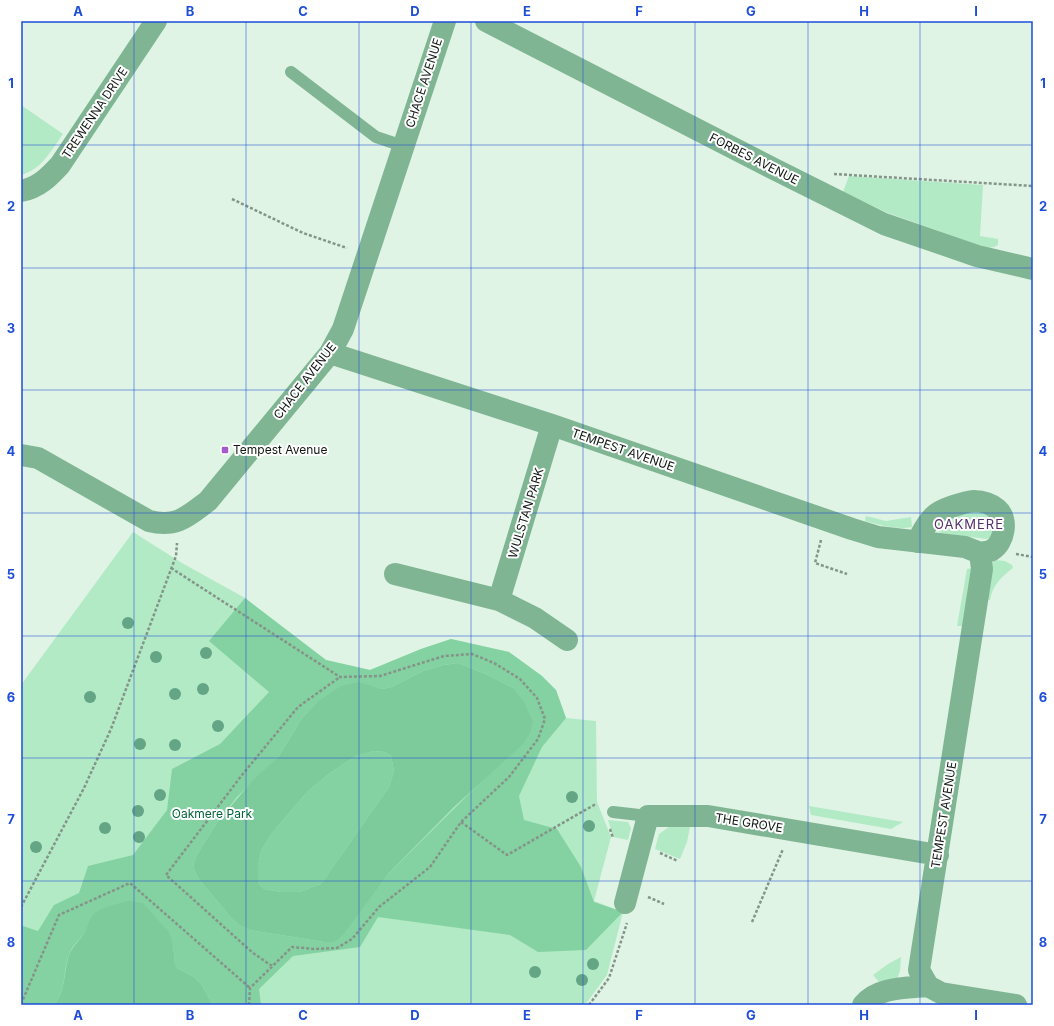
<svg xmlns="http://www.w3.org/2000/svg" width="1054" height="1026" viewBox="0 0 1054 1026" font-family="Inter,sans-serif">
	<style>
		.green { fill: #b2eac5 }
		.forest { fill: #84d2a2; fill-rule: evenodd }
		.water { fill: #7dcb9b; fill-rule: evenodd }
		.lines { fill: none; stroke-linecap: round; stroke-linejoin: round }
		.path { stroke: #859489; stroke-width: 2.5; stroke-dasharray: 3 2; stroke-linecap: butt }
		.service { stroke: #80b593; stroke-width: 12 }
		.minor { stroke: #80b593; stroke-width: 22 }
		.tree { fill: #64a586 }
		.grid { fill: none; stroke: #1d4ed8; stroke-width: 1; stroke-opacity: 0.55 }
		.poi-dot { fill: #a25acd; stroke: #fff; stroke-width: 1.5 }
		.labels { text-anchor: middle; stroke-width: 4; stroke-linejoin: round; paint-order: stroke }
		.street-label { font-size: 12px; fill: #101712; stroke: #fff }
		.poi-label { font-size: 12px; fill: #101712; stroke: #fff; text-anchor: start }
		.park-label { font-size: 12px; fill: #006438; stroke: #fff }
		.neighbourhood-label { font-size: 13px; letter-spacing: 1px; fill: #533169; stroke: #fff }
		.neatline { fill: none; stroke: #1d4ed8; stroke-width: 1.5 }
		.grid-label { font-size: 13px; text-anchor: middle; font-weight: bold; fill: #1d4ed8 }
	</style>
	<rect width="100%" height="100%" fill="#dff4e5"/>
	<path class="green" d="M 21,105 L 63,134 C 50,152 42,169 21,175 Z
		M 849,176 L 983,185 L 980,236 L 998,239 L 998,245 L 994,247 L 987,248 L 888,213 L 843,192 Z
		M 968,507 L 997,516 L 993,537 L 986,539 L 941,533 L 937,530 L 936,524 Z
		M 866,516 L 886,521 L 911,517 L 912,527 C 896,530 881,525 865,521 Z
		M 133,532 L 182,563 L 245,598 L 326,660 L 370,670 L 421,649 L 451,639 L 509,652 L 542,676 L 556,690 L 566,718 L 596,721 L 597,802 L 611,837 L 594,901 L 623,912 L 607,975 L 585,1005 L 21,1005 L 21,685 Z
		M 994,560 L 1005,561 L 1012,565 L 1013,568 C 1002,576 992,586 990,600 L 986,600 L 992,564 Z
		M 972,568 L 962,626 L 957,626 L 967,569 Z
		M 809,806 L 903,822 L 891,829 L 811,815 Z
		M 608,820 L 628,822 L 631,828 L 628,840 L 613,837 Z
		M 669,827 L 690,827 L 687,842 L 680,859 L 655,849 L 659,834 Z
		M 901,957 L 900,971 L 897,979 L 880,983 L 873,975 L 888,964 Z"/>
	<path class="forest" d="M 245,598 L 326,660 L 370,670 L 421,649 L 451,639 L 509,652 L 542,676 L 556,690 L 566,718 L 542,747 L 519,796 L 524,820 L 557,829 L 581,867 L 594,902 L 623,912 L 586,950 L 538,952 L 510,935 L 378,917 L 360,947 L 293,956 L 259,989 L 261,1005 L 213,1005 L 201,984 L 194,977 L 177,968 L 175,963 L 173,945 L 93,916 C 90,922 87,930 83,935 C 79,940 74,944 71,950 C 62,968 68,987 54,1005 L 21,1005 L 21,929 L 23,926 L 38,931 L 54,905 L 79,893 L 88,866 L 133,855 L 167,810 L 172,769 L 220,744 L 269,692 L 209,641 ZM 458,663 L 488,675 L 513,688 L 487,776 L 388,874 L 334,942 L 324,942 L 250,930 L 228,914 L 198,878 L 193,867 L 196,856 L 216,824 L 237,797 L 279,756 L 302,718 L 317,702 L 371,686 L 382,689 L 392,687 L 423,671 L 443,665 Z
		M 374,751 L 385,752 L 391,756 L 394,771 L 389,787 L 321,884 L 299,892 L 281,892 L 264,889 L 258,883 L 258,866 L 261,851 L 272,833 L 309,790 L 330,773 L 356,756 Z"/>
	<path class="water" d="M 458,663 L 488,675 L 513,688 L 524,702 L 533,722 L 530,733 L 524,743 L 454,807 L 388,874 L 343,935 L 334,942 L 324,942 L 250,930 L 239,924 L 228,914 L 198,878 L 193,867 L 196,856 L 216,824 L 252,781 L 279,756 L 302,718 L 317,702 L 341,686 L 358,682 L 382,689 L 392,687 L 423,671 L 443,665 ZM 374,751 L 385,752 L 391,756 L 394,771 L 389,787 L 321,884 L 299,892 L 281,892 L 264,889 L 258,883 L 258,866 L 261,851 L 272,833 L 309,790 L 330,773 L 356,756 Z
		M 129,901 L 143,903 L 169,932 L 173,945 L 175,963 L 177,968 L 194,977 L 201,984 L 213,1005 L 54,1005 C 65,991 64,975 68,958 C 71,948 77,943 83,935 C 87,930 88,922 92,916 C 100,906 118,904 129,901 Z"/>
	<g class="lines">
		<path class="path" d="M 834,174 L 1033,186
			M 232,199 L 303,233 L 347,248
			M 821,540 L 815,563 L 847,574
			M 1016,554 L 1033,557
			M 171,568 L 340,677 L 380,676 L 444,656 L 472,654 L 494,663 L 520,679 L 537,698 L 545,719 L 538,739 L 509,777 L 461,822 L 430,867 L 379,907 L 352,939 L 337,948 L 314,949 L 292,947 L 250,988 L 249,1005
			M 461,822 L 507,855 L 594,805 L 597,806
			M 610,829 L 613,838
			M 660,853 L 678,861
			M 648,897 L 664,904
			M 21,907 L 84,788 L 111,729 L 176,556 L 177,543
			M 752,922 L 783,849
			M 272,966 L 253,953 L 166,875 L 242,775 L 298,707 L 340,677
			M 21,1004 L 59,915 L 130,883 L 250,988
			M 589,1005 L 609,978 L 627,923"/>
		<path class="service" d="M 291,72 L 376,137 L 403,146
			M 613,812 L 648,816"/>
		<path class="minor" d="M 486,21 L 776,170 L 884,224 L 977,256 L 1033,269
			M 21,191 C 38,188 49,177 60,165 L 156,21
			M 330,353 L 552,425 L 852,529 L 878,537 L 965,547 L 980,553 L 982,569 L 919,970 L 928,986 L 941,993 L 1016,1005
			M 21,455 L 38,458 L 149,521 C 177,528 188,516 208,501 L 330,353 L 343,329 L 445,21
			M 917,542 C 922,533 926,523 934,516 C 941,509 964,502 974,501 C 982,501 991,504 997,509 C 1009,519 1004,543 992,550 C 989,552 983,552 980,553
			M 395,574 L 499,600 L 535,618 L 567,640
			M 499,600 L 552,425
			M 625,903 L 648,816 L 708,816 L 938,855
			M 863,1005 C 877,987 907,988 928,986"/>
	</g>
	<g class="tree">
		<circle cx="128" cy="623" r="6"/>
		<circle cx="206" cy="653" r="6"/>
		<circle cx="156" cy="657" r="6"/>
		<circle cx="203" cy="689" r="6"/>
		<circle cx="175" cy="694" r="6"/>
		<circle cx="90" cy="697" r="6"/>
		<circle cx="218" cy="726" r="6"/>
		<circle cx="140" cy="744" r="6"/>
		<circle cx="175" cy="745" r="6"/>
		<circle cx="160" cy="795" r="6"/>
		<circle cx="572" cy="797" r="6"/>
		<circle cx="138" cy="811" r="6"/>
		<circle cx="589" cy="826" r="6"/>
		<circle cx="105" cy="828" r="6"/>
		<circle cx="139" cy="837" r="6"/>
		<circle cx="36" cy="847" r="6"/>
		<circle cx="593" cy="964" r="6"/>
		<circle cx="535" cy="972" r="6"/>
		<circle cx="582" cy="980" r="6"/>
	</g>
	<path class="grid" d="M 134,21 L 134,1005M 246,21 L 246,1005M 359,21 L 359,1005M 471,21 L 471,1005M 583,21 L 583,1005M 695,21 L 695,1005M 808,21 L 808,1005M 920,21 L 920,1005M 21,145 L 1033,145M 21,268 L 1033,268M 21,390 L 1033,390M 21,513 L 1033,513M 21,636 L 1033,636M 21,758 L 1033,758M 21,881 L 1033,881"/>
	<rect class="poi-dot" x="221" y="446" width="8" height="8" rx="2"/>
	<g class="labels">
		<g class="street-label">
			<text transform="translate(424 83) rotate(-72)" y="4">CHACE AVENUE</text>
			<text transform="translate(95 113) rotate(-56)" y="4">TREWENNA DRIVE</text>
			<text transform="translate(754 159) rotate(27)" y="4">FORBES AVENUE</text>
			<text transform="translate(305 381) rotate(-52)" y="4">CHACE AVENUE</text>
			<text transform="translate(623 450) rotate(19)" y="4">TEMPEST AVENUE</text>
			<text transform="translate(526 513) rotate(-73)" y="4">WULSTAN PARK</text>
			<text transform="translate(944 815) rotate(-81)" y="4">TEMPEST AVENUE</text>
			<text transform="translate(749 823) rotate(9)" y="4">THE GROVE</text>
		</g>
		<g class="poi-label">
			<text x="233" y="454">Tempest Avenue</text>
		</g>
		<g class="park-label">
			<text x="212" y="818">Oakmere Park</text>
		</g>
		<g class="neighbourhood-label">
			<text x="969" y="529">OAKMERE</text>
		</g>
	</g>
	<rect width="1054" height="1026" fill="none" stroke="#ffffff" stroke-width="44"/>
	<rect x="22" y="22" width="1010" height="982" class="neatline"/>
	<g class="grid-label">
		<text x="78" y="16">A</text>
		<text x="190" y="16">B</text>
		<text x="303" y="16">C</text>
		<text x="415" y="16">D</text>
		<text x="527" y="16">E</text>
		<text x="639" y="16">F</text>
		<text x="751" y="16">G</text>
		<text x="864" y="16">H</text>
		<text x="976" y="16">I</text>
		<text x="11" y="88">1</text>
		<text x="1043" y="88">1</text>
		<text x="11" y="211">2</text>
		<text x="1043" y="211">2</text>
		<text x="11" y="333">3</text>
		<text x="1043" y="333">3</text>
		<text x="11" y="456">4</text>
		<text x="1043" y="456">4</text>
		<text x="11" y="579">5</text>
		<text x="1043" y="579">5</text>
		<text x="11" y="702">6</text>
		<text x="1043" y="702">6</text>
		<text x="11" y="824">7</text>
		<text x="1043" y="824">7</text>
		<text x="11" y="947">8</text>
		<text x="1043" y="947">8</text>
		<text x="78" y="1020">A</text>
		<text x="190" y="1020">B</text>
		<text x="303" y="1020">C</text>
		<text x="415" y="1020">D</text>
		<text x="527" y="1020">E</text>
		<text x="639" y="1020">F</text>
		<text x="751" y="1020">G</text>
		<text x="864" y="1020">H</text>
		<text x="976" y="1020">I</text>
	</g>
</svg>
